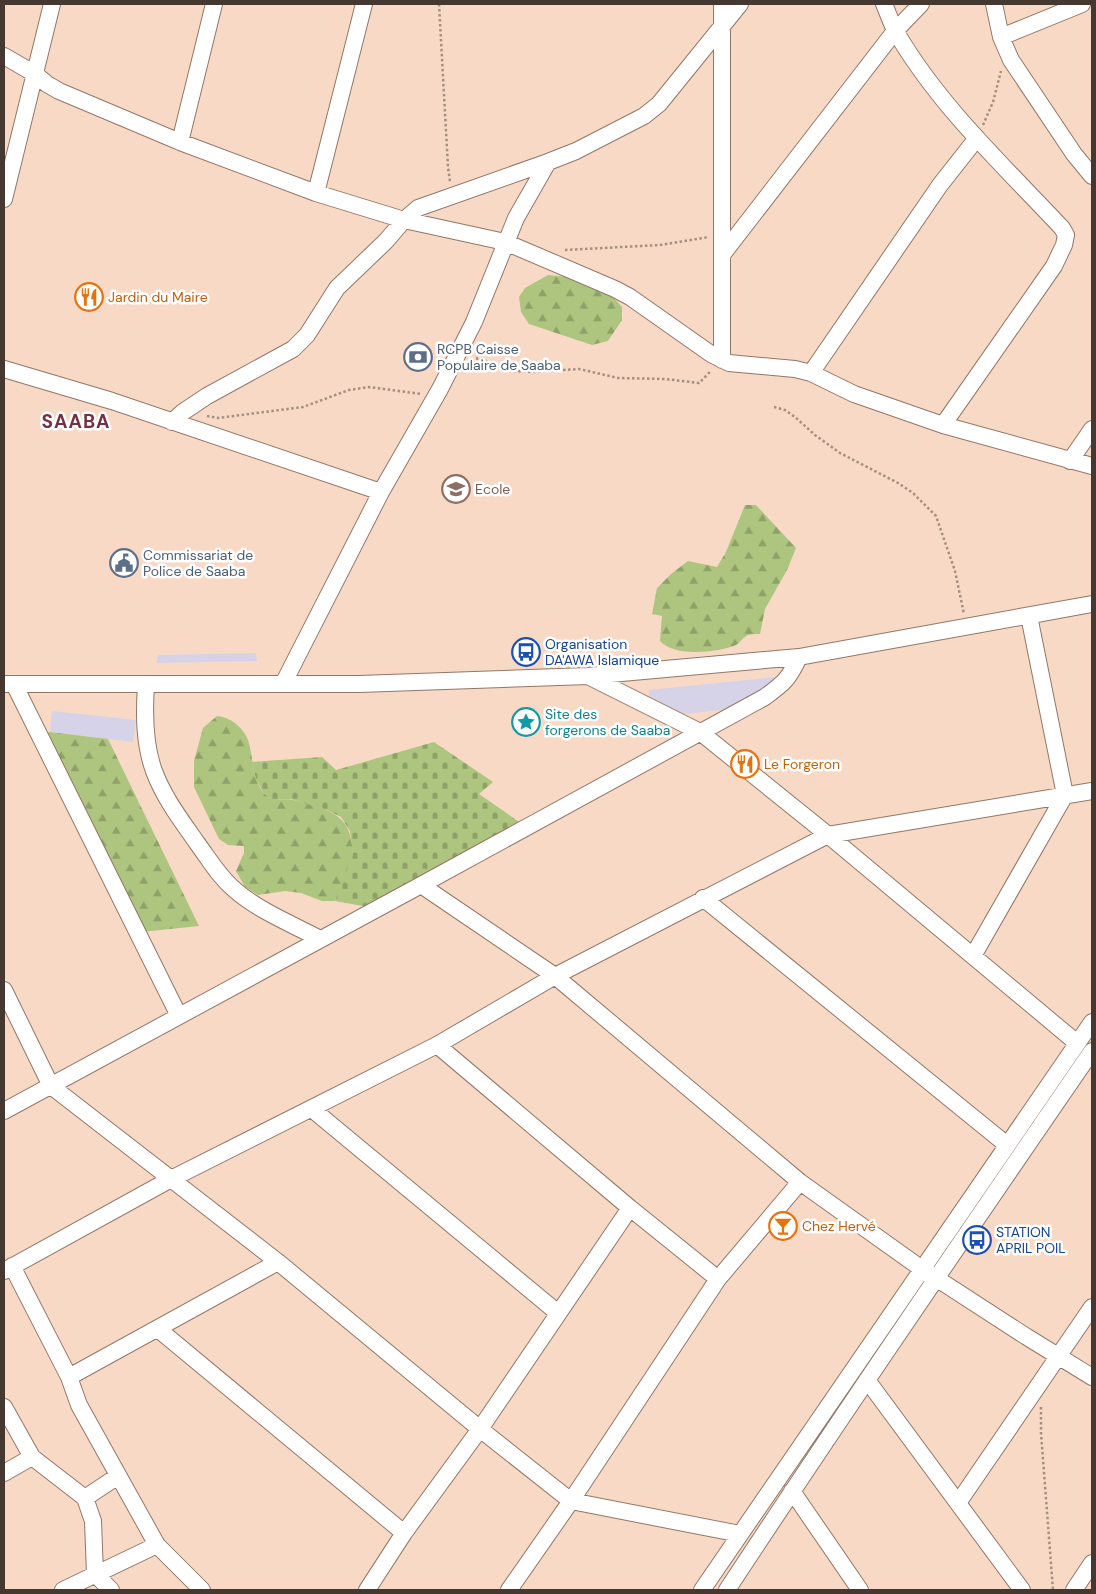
<svg xmlns="http://www.w3.org/2000/svg" width="1096" height="1594" viewBox="0 0 1096 1594" font-family="'DM Sans',sans-serif">
	<style>
		.commercial { fill: #d6d3e9 }
		.forest { fill: url(#forest-firs) }
		.cemetery { fill: url(#cemetery-stones) }
		.lines { fill: none; stroke-linecap: round; stroke-linejoin: round }
		.minor-casing { stroke: #937766; stroke-width: 18 }
		.path { stroke: #a58f81; stroke-width: 2.5; stroke-dasharray: 2.5 2.5; stroke-linecap: butt }
		.minor { stroke: #fff; stroke-width: 16 }
		.labels { text-anchor: middle; stroke-width: 5; stroke-linejoin: round; paint-order: stroke }
		.food-label { font-size: 14px; fill: #c56008; stroke: #fff; text-anchor: start }
		.service-label { font-size: 14px; fill: #4e5e75; stroke: #fff; text-anchor: start }
		.education-label { font-size: 14px; fill: #785e54; stroke: #fff; text-anchor: start }
		.transit-label { font-size: 14px; fill: #164399; stroke: #fff; text-anchor: start }
		.culture-label { font-size: 14px; fill: #0d838f; stroke: #fff; text-anchor: start }
		.district-label { font-size: 19px; font-weight: bold; letter-spacing: 1px; fill: #763041; stroke: #fff }
	</style>
	<defs>
		<pattern id="forest-firs" width="22" height="20" patternUnits="userSpaceOnUse" patternTransform="scale(1.25)"><rect width="22" height="20" fill="#adc57e"/><path d="M5 1l3.5 6h-7zM16 11l3.5 6h-7z" fill="#8ea168"/></pattern>
		<pattern id="cemetery-stones" width="16" height="16" patternUnits="userSpaceOnUse" patternTransform="scale(1.25)"><rect width="16" height="16" fill="#adc57e"/><path d="M2 7V4a2 2 0 0 1 4 0v3zM10 15v-3a2 2 0 0 1 4 0v3z" fill="#8ea168"/></pattern>
	</defs>
	<rect width="100%" height="100%" fill="#f8d9c6"/>
	<path class="commercial" d="M 256,653 L 257,661 L 157,663 L 158,655 Z
		M 775,677 L 776,686 L 729,709 L 685,714 L 649,705 L 649,690 Z
		M 52,711 L 136,720 L 133,742 L 50,732 Z"/>
	<path class="forest" d="M 548,275 L 568,277 L 613,297 L 622,307 L 622,320 L 608,341 L 592,345 L 529,324 L 521,312 L 519,297 L 525,288 Z
		M 745,505 L 756,505 L 796,548 L 787,570 L 765,609 L 760,634 C 756,634 751,634 748,635 C 743,637 740,643 736,645 C 717,653 674,657 660,641 L 662,616 L 652,614 L 657,588 L 671,574 L 688,561 L 717,567 L 726,552 Z
		M 217,716 C 230,717 243,727 248,740 C 254,758 251,779 265,794 C 273,802 283,798 293,800 C 317,806 347,811 351,840 C 352,844 353,850 353,855 C 351,866 340,889 335,901 L 322,901 L 301,893 L 285,891 L 258,895 L 245,887 L 236,871 L 244,853 L 244,846 L 228,845 L 219,839 L 194,787 L 194,761 L 203,728 Z
		M 50,732 L 108,739 L 199,926 L 141,932 L 44,733 Z"/>
	<path class="cemetery" d="M 434,742 L 493,782 L 479,794 L 525,826 L 374,908 L 335,901 L 353,854 L 350,831 L 341,817 L 327,810 L 291,799 L 271,799 L 263,792 L 256,779 L 252,762 L 322,757 L 336,770 Z"/>
	<g class="lines">
		<defs>
			<path id="minor" d="M 884,4 C 888,13 891,23 896,32 C 939,106 1004,166 1062,228 L 1066,235 L 1064,245 L 1054,266 L 943,425
				M 994,4 L 1001,37 L 1011,60 L 1074,154 L 1092,176
				M 1001,37 L 1082,4
				M 4,56 L 35,74 L 47,84 L 59,91 L 180,142 L 316,193 L 404,220 L 505,242 L 615,289 L 630,297 L 711,354 L 729,363 L 795,369 L 811,373 L 854,394 L 943,425 L 1092,466
				M 180,142 L 214,4
				M 316,193 L 364,4
				M 4,199 L 52,4
				M 722,255 L 895,31 L 921,4
				M 722,360 L 722,4
				M 4,369 L 112,401 L 381,492
				M 811,373 L 940,185 L 977,138
				M 172,422 L 183,412 L 207,396 L 293,349 L 307,335 L 337,288 L 386,241 L 404,220 L 418,208 L 548,162
				M 1070,461 L 1092,429
				M 588,676 L 700,732 L 828,835 L 1077,1043
				M 4,684 L 359,684 L 588,676 L 799,657 L 1092,604
				M 14,684 L 179,1016
				M 283,684 L 381,492 L 440,389 L 474,322 L 516,218 L 548,162 L 576,151 L 644,116 L 659,104 L 740,4
				M 146,685 C 144,714 144,744 154,771 C 164,798 181,820 197,843 C 209,859 219,877 235,890 C 259,911 292,924 320,939
				M 421,885 L 555,976 L 800,1182 L 922,1269 L 1027,1337 L 1092,1377
				M 703,898 L 1007,1145
				M 973,956 L 1065,795 L 1029,616
				M 4,990 L 51,1086 L 278,1262 L 480,1429 L 571,1501 L 740,1534
				M 437,1045 L 630,1208 L 718,1279
				M 312,1109 L 558,1313
				M 4,1111 L 421,885 L 765,697 C 784,683 789,679 799,657
				M 12,1266 L 69,1377 L 79,1405 L 157,1545 L 202,1590
				M 4,1271 L 171,1179 L 437,1045 L 555,976 L 828,835 L 1092,791
				M 158,1329 L 404,1533
				M 69,1377 L 278,1262
				M 867,1380 L 1022,1590
				M 4,1407 L 32,1457 L 85,1498 L 93,1521 L 95,1574 L 111,1590
				M 4,1473 L 32,1457
				M 792,1491 L 860,1590
				M 85,1498 L 118,1476
				M 958,1503 L 1092,1307
				M 63,1590 L 157,1545
				M 367,1590 L 404,1533 L 480,1429 L 630,1208
				M 509,1590 L 571,1501 L 718,1279 L 800,1182
				M 702,1590 L 1092,1022
				M 727,1590 C 846,1409 969,1230 1092,1051
				M 1074,1590 L 1092,1563"/>
		</defs>
		<use href="#minor" class="minor-casing"/>
		<path class="path" d="M 439,4 L 448,167 L 450,182
			M 983,125 L 993,102 L 1001,71
			M 565,250 L 660,245 L 709,237
			M 471,360 L 479,358 L 510,371 L 532,372 L 579,369 L 618,378 L 665,379 L 699,383 L 711,371
			M 774,407 L 785,410 L 795,417 L 815,435 L 840,453 L 898,483 L 913,493 L 936,516 L 955,571 L 964,614
			M 207,416 L 218,418 L 303,407 L 349,390 L 369,387 L 421,394
			M 1041,1407 L 1041,1433 L 1053,1590"/>
		<use href="#minor" class="minor"/>
	</g>
	<defs>
		<symbol id="restaurant-ring" viewBox="-11 -11 22 22"><circle r="9.5" fill="#fff" stroke="#e8710a" stroke-width="1.5"/><path d="M-5-6h1v4h1v-4h1v4h1v-4h1v5L-1.5 .5V6h-2V.5L-5-1ZM5-6V6H3V1.5H1.5Q1.5-4 5-6Z" fill="#e8710a"/></symbol>
		<symbol id="bank-ring" viewBox="-11 -11 22 22"><circle r="9.5" fill="#fff" stroke="#5c6f8a" stroke-width="1.5"/><path d="M-6-4H6V4H-6ZM0-2.3a2.3 2.3 0 1 0 0 4.6a2.3 2.3 0 1 0 0-4.6Z" fill="#5c6f8a"/></symbol>
		<symbol id="school-ring" viewBox="-11 -11 22 22"><circle r="9.5" fill="#fff" stroke="#8d6e63" stroke-width="1.5"/><path d="M0-5L7-2L0 1L-7-2ZM-4 1L0 2.5L4 1V4Q0 6-4 4Z" fill="#8d6e63"/></symbol>
		<symbol id="civic-ring" viewBox="-11 -11 22 22"><circle r="9.5" fill="#fff" stroke="#5c6f8a" stroke-width="1.5"/><path d="M-.6-6.5H3V-4.5H.6V-3L4-1V1h2V6H-6V1h2V-1L-.6-3ZM-1.2 2.5V6h2.4V2.5Z" fill="#5c6f8a"/></symbol>
		<symbol id="bus-ring" viewBox="-11 -11 22 22"><circle r="9.5" fill="#fff" stroke="#1a4fb4" stroke-width="1.5"/><path d="M-5-6H5V4H4V6H2V4H-2V6H-4V4H-5ZM-3.5-4V0h7V-4ZM-3.5 1.2v1.5H-2V1.2ZM2 1.2v1.5H3.5V1.2Z" fill="#1a4fb4"/></symbol>
		<symbol id="sight-ring" viewBox="-11 -11 22 22"><circle r="9.5" fill="#fff" stroke="#0f9aa8" stroke-width="1.5"/><path d="M0-6L1.8-2.2L6-1.7L2.9 1.2L3.7 5.4L0 3.3L-3.7 5.4L-2.9 1.2L-6-1.7L-1.8-2.2Z" fill="#0f9aa8"/></symbol>
		<symbol id="bar-ring" viewBox="-11 -11 22 22"><circle r="9.5" fill="#fff" stroke="#e8710a" stroke-width="1.5"/><path d="M-6-5H6L.8 .8V4.5H3.5V6h-7V4.5H-.8V.8Z" fill="#e8710a"/></symbol>
	</defs>
	<g fill-rule="evenodd">
		<use href="#restaurant-ring" x="73" y="281" width="32" height="32"/>
		<use href="#bank-ring" x="402" y="341" width="32" height="32"/>
		<use href="#school-ring" x="440" y="473" width="32" height="32"/>
		<use href="#civic-ring" x="108" y="547" width="32" height="32"/>
		<use href="#bus-ring" x="510" y="636" width="32" height="32"/>
		<use href="#sight-ring" x="510" y="706" width="32" height="32"/>
		<use href="#restaurant-ring" x="729" y="748" width="32" height="32"/>
		<use href="#bar-ring" x="767" y="1210" width="32" height="32"/>
		<use href="#bus-ring" x="961" y="1224" width="32" height="32"/>
	</g>
	<g class="labels">
		<g class="food-label">
			<text x="108" y="302">Jardin du Maire</text>
			<text x="764" y="769">Le Forgeron</text>
			<text x="802" y="1231">Chez Hervé</text>
		</g>
		<g class="service-label">
			<text x="437" y="354">RCPB Caisse<tspan x="437" dy="16">Populaire de Saaba</tspan></text>
			<text x="143" y="560">Commissariat de<tspan x="143" dy="16">Police de Saaba</tspan></text>
		</g>
		<g class="education-label">
			<text x="475" y="494">Ecole</text>
		</g>
		<g class="transit-label">
			<text x="545" y="649">Organisation<tspan x="545" dy="16">DA'AWA Islamique</tspan></text>
			<text x="996" y="1237">STATION<tspan x="996" dy="16">APRIL POIL</tspan></text>
		</g>
		<g class="culture-label">
			<text x="545" y="719">Site des<tspan x="545" dy="16">forgerons de Saaba</tspan></text>
		</g>
		<g class="district-label">
			<text x="76" y="428">SAABA</text>
		</g>
	</g>
	<rect width="1096" height="1594" fill="none" stroke="#443830" stroke-width="10"/>
</svg>
